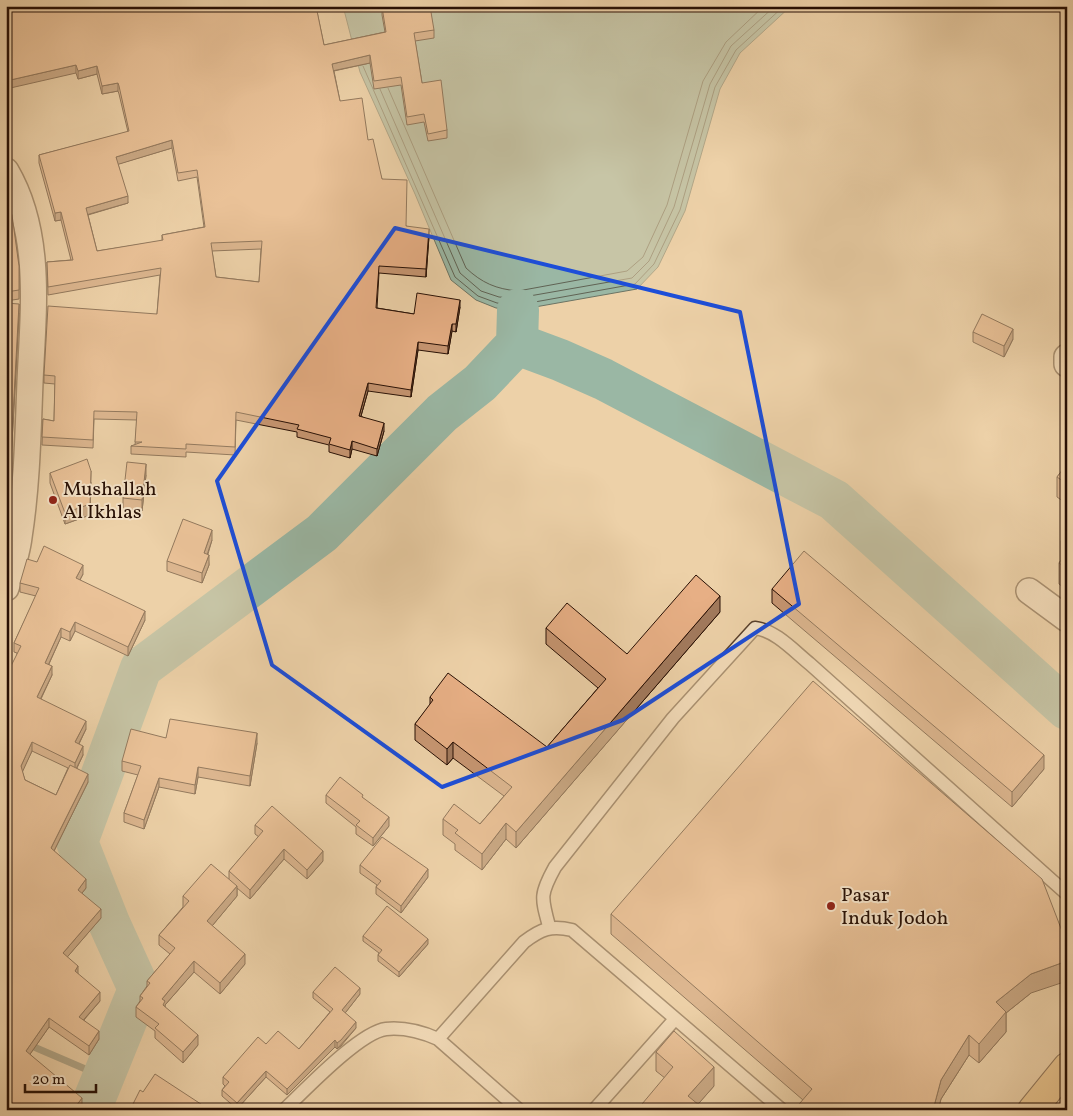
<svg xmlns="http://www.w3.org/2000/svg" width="1073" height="1116" viewBox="0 0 1073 1116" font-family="Vollkorn,serif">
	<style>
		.water { fill: #9ab7a4; stroke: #6c7464 }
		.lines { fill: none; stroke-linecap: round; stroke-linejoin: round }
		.shore { stroke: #606354; stroke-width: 1 }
		.stream { stroke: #6c7464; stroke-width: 7 }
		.river { stroke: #9ab7a4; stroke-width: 42 }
		.lane-casing { stroke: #58402d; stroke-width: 15 }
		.street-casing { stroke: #58402d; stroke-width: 28 }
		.highway-casing { stroke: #270f04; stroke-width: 30 }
		.lane { stroke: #f3e1c6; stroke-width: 12 }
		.street { stroke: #f3e1c6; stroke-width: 25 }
		.highway { stroke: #e6b874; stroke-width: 28 }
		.wall { fill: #c79672; stroke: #270f04; fill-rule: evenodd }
		.shaded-wall { fill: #a27a5d; stroke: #270f04 }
		.building { fill: #e7af85; stroke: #270f04; fill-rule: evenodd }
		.marked { fill: none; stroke: #1d4ed8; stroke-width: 4; stroke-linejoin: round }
		.poi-dot { fill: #8f2418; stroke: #f3e1c6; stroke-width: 2 }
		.labels { text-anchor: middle; stroke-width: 4; stroke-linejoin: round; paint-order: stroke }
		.poi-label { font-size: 20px; fill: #270f04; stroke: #f3e1c6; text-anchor: start }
	</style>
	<rect width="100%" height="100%" fill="#edd1a8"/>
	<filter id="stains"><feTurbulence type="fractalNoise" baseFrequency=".004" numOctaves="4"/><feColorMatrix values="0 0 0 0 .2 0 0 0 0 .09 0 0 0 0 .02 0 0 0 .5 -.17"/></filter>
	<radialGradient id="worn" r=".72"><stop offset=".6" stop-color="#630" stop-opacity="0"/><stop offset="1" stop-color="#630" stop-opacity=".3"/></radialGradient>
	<path class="water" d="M 343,6 L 791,6 L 740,53 L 720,89 L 685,211 L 658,267 L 637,289 L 518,310 L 496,308 L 476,300 L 451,280 L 415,194 L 360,72 Z"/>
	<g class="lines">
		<path class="shore" d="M 363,66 L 455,277 L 478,296 L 497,303 L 518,305 L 635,284 L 654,264 L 680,210 L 715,87 L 736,50 L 784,6
			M 388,88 L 466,268 C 482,283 496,289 518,291 L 627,271 L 643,257 L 667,205 L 703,81 L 726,42 L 764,6
			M 380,89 L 460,273 L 481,291 L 499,297 L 518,298 L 632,278 L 649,261 L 674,207 L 710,84 L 731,46 L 775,6"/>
		<path class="stream" d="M 27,1044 L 104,1077"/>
		<path class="river" d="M 518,310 L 517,344 L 560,360 L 603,379 L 834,500 L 1067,709
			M 90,1110 L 139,989 L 109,923 L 77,842 L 141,668 L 322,533 L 442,413 L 480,383 L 517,344"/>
		<defs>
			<path id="lane" d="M 549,926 C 541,897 540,894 555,867 L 673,718 L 755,628 C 775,630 794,651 810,664 L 1067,894
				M 438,1039 L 519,1110
				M 284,1110 C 305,1090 360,1032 386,1029 C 405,1027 422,1032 438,1039 L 524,942 C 541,929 551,925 572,930 L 782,1110
				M 594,1110 L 675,1019"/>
			<path id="street" d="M 6,171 C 43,234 33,312 30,382 C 28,433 27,486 19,537 C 17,554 11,571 6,588
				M 1067,357 L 1067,364
				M 1029,591 L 1067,619"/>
			<path id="highway" d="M 1032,1110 L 1067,1067"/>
		</defs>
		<use href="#lane" class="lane-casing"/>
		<use href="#street" class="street-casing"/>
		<use href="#highway" class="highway-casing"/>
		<use href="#lane" class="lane"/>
		<use href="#street" class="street"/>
		<use href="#highway" class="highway"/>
	</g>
	<path class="wall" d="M 6,6 L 319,6 L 316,7 L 324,45 L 385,32 L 382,15 L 382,7 L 434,30 L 434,38 L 415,41 L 422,83 L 447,130 L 447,138 L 428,141 L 424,122 L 407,125 L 401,85 L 374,89 L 370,63 L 334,71 L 340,101 L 368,140 L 382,179 L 406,226 L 429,236 L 426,277 L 379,273 L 377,308 L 414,314 L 460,307 L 456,332 L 452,331 L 448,354 L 418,350 L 411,397 L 368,391 L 361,416 L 384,431 L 377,456 L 352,449 L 350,458 L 329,452 L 329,445 L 297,437 L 297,432 L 236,420 L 235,455 L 186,452 L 186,457 L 131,454 L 131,446 L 135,445 L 137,420 L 94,419 L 93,448 L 42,445 L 43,419 L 54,421 L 55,384 L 44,383 L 44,375 L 157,314 L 160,275 L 48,295 L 47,262 L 71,260 L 61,220 L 55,221 L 39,163 L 39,155 L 128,132 L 119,94 L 118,91 L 102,94 L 97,74 L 78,79 L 76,73 ZM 172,148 L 178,181 L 197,177 L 204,227 L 162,235 L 162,241 L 97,251 L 88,215 L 128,203 L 118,164 ZM 261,249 L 259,282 L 216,277 L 212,251 Z
		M 6,200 L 19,266 L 19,299 L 6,301 Z
		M 6,303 L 19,313 L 9,498 L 6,497 Z
		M 973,332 L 1013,339 L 1004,357 L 973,342 Z
		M 1067,464 L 1067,504 L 1057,497 L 1057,477 Z
		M 50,473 L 91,482 L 90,515 L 65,524 L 50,483 Z
		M 146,475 L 142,511 L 123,509 L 123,498 Z
		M 1067,517 L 1067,590 L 1059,584 L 1059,563 L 1061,560 L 1061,541 L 1065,536 L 1065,520 Z
		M 212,540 L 208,554 L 209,565 L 202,583 L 167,571 L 167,561 Z
		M 83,574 L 80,580 L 145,620 L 128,656 L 75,631 L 70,641 L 61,637 L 49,664 L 52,675 L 41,699 L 86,729 L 79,744 L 83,755 L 77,768 L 88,782 L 54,851 L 86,888 L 82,893 L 101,918 L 67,957 L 78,974 L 100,1001 L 84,1020 L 99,1039 L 89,1055 L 49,1027 L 30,1054 L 82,1107 L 6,1110 L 17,653 L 14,652 L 14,643 L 36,596 L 20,592 L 20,583 ZM 32,751 L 68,768 L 56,795 L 25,780 L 22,771 Z
		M 772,589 L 1044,769 L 1012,807 L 772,603 Z
		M 720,612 L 516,848 L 506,839 L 482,870 L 455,850 L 455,844 L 443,835 L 443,819 L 480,824 L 504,796 L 453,758 L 447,765 L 415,740 L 415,724 L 430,705 L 430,697 L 547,747 L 598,688 L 546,644 L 546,628 L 627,654 Z
		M 166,738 L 257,743 L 250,786 L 198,777 L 195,794 L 159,787 L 144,829 L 124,822 L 124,813 L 138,775 L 122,771 L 122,761 Z
		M 326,795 L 363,798 L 389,826 L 373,846 L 356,834 L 356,827 L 326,803 Z
		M 255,825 L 323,861 L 307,879 L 284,859 L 250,899 L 237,888 L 237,896 L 212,926 L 245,964 L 220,994 L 194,972 L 165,1005 L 165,1007 L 198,1045 L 183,1063 L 155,1038 L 155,1031 L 136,1017 L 136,1007 L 140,1001 L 140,996 L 147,986 L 147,981 L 170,954 L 159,945 L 159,935 L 183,907 L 183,896 L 229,879 L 229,871 L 259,837 L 255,834 Z
		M 360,865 L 428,877 L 401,913 L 376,894 L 376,887 L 377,885 L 360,873 Z
		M 611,914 L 1031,993 L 1006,1013 L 1006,1032 L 979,1063 L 969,1055 L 941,1099 L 938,1110 L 794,1110 L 803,1100 L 611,934 Z
		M 363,936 L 428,944 L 399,977 L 378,961 L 378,955 L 379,953 L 363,941 Z
		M 313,992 L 360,994 L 345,1013 L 356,1028 L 341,1046 L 337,1049 L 335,1047 L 287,1095 L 266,1077 L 237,1109 L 222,1096 L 222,1090 L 225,1086 L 223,1084 L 223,1077 L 266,1044 L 299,1049 L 330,1012 L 313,998 Z
		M 656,1052 L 714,1086 L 698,1104 L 656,1071 Z"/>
	<path class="shaded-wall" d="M 370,55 L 370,63 L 332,71 L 332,64 Z
		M 76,65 L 76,73 L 6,89 L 6,81 Z
		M 97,66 L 97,74 L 78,79 L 78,71 Z
		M 118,83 L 118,91 L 102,94 L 102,86 Z
		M 172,140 L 172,148 L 116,165 L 116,157 Z
		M 128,196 L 128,203 L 86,215 L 86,208 Z
		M 61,212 L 61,220 L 55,221 L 55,213 Z
		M 429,229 L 429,236 L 426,277 L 426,269 Z
		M 460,300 L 460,307 L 456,332 L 456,324 Z
		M 19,304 L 19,313 L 9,498 L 9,489 Z
		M 452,324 L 452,331 L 448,354 L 448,346 Z
		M 1013,329 L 1013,339 L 1004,357 L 1004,346 Z
		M 418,342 L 418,350 L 411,397 L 411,390 Z
		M 368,383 L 368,391 L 359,423 L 359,416 Z
		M 384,423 L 384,431 L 377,456 L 377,449 Z
		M 352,441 L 352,449 L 350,458 L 350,450 Z
		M 146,464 L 146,475 L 142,511 L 142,500 Z
		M 91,471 L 90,515 L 65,524 L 65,513 Z
		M 212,530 L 212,540 L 204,564 L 204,553 Z
		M 209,555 L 209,565 L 202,583 L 202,573 Z
		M 83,565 L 83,574 L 76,587 L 76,578 Z
		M 720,596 L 720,612 L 516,848 L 516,832 Z
		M 145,611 L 145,620 L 128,656 L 128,647 Z
		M 75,622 L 75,631 L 70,641 L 70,632 Z
		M 61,628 L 61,637 L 45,672 L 45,663 Z
		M 52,666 L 52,675 L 37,706 L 37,697 Z
		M 86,721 L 86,729 L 75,751 L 75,742 Z
		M 257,733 L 257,743 L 250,786 L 250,776 Z
		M 32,742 L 32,751 L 21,775 L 21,766 Z
		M 453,742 L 453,758 L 447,765 L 447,749 Z
		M 83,746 L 83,755 L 75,771 L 75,763 Z
		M 1044,755 L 1044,769 L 1012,807 L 1012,792 Z
		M 198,767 L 198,777 L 195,794 L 195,785 Z
		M 88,774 L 88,782 L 51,857 L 51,848 Z
		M 159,778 L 159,787 L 144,829 L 144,820 Z
		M 389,817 L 389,826 L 373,846 L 373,838 Z
		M 506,823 L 506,839 L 482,870 L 482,854 Z
		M 284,849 L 284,859 L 250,899 L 250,890 Z
		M 323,851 L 323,861 L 307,879 L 307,870 Z
		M 428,869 L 428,877 L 401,913 L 401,906 Z
		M 86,879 L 86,888 L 78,898 L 78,890 Z
		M 237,886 L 237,896 L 207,932 L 207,921 Z
		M 101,909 L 101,918 L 63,962 L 63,953 Z
		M 428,939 L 428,944 L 399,977 L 399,972 Z
		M 245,954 L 245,964 L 220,994 L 220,983 Z
		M 194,961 L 194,972 L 165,1005 L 165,1012 L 163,1015 L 162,999 Z
		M 1067,961 L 1067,981 L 1031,993 L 1006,1013 L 1006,1032 L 979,1063 L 979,1044 L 996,1002 L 1031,974 Z
		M 78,966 L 78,975 L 75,971 Z
		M 360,988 L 360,994 L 342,1017 L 342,1010 Z
		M 100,992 L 100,1001 L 79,1025 L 79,1017 Z
		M 49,1018 L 49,1027 L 26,1060 L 26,1051 Z
		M 356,1022 L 356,1028 L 337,1049 L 337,1043 Z
		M 99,1031 L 99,1039 L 89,1055 L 89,1046 Z
		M 198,1035 L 198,1045 L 183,1063 L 183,1052 Z
		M 969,1035 L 969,1055 L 941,1099 L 938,1110 L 933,1110 L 941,1080 Z
		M 335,1040 L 335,1047 L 287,1095 L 287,1089 Z
		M 714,1067 L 714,1086 L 693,1110 L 688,1096 Z
		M 266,1071 L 266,1077 L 237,1109 L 237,1103 Z
		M 82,1098 L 82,1107 L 80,1110 L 73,1110 Z"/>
	<path class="building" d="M 6,6 L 316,6 L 324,45 L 386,32 L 382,7 L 389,6 L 430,6 L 434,30 L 414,33 L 422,83 L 441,80 L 447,130 L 428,134 L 424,114 L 407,117 L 401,77 L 374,81 L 370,55 L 332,64 L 340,101 L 362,98 L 368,140 L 373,139 L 382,179 L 407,180 L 406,226 L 429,229 L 426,269 L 379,266 L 376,308 L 414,314 L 417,293 L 460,300 L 456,324 L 452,324 L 448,346 L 418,342 L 411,390 L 368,383 L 359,416 L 384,423 L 377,449 L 352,441 L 350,450 L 329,444 L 331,438 L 297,429 L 299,425 L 236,412 L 235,447 L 186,444 L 186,449 L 131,446 L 142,442 L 135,442 L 137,412 L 94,411 L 93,440 L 42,437 L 43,419 L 54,421 L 55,376 L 44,375 L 48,306 L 157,314 L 161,268 L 48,287 L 47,262 L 73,260 L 61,212 L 55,213 L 39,155 L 129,131 L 119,86 L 118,83 L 102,86 L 97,66 L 78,71 L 76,65 L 6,81 ZM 172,140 L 178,173 L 197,170 L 205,227 L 162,235 L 163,240 L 97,251 L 86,208 L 128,196 L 116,157 ZM 262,241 L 259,282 L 216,277 L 211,243 Z
		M 6,200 L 12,215 L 19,266 L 19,290 L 6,292 Z
		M 6,303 L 19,304 L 9,489 L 6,488 Z
		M 982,314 L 1013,329 L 1004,346 L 973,332 Z
		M 87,459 L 91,471 L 90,504 L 65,513 L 50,473 Z
		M 127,462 L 146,464 L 142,500 L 123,498 Z
		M 1067,464 L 1067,484 L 1057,477 Z
		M 183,519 L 212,530 L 204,553 L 209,555 L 202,573 L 167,561 Z
		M 1067,533 L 1067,546 L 1061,541 Z
		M 44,546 L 83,565 L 76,578 L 145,611 L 128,647 L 75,622 L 70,632 L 61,628 L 45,663 L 52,666 L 37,697 L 86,721 L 75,742 L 83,746 L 75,763 L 32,742 L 21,766 L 25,780 L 56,795 L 70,765 L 88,774 L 51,848 L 86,879 L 78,890 L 101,909 L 63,953 L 78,966 L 75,971 L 100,992 L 79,1017 L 99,1031 L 89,1046 L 49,1018 L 26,1051 L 82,1098 L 73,1110 L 6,1110 L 6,676 L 21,646 L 14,643 L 39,588 L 20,583 L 27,559 L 37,562 Z
		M 804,551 L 1044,755 L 1012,792 L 772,589 Z
		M 1067,553 L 1067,569 L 1059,563 Z
		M 696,575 L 720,596 L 516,832 L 506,823 L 482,854 L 455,833 L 458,830 L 443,819 L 454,804 L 480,824 L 512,787 L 453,742 L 447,749 L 415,724 L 433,700 L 430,697 L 448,673 L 547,747 L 606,679 L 546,628 L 567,603 L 627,654 Z
		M 813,681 L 1042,879 L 1067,944 L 1067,961 L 1031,974 L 996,1002 L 1006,1012 L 979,1044 L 969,1035 L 941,1080 L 933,1110 L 794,1110 L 812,1089 L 611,914 Z
		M 170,719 L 257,733 L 250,776 L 198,767 L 195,785 L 159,778 L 144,820 L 124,813 L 141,766 L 122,761 L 131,729 L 166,738 Z
		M 340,777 L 363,795 L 362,797 L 389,817 L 373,838 L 356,825 L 360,821 L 326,795 Z
		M 272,806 L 323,851 L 307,870 L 284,849 L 250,890 L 229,871 L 263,831 L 255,825 Z
		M 382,837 L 428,869 L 401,906 L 376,887 L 381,881 L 360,865 Z
		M 211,864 L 237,886 L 207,921 L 245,954 L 220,983 L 194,961 L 162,999 L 165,1001 L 163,1005 L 198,1035 L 183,1052 L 155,1028 L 159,1024 L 136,1007 L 143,998 L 140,996 L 150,983 L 147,981 L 175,948 L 159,935 L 189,901 L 183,896 Z
		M 387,906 L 428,939 L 399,972 L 378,955 L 382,950 L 363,936 Z
		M 335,967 L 360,988 L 342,1010 L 356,1022 L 341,1040 L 337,1043 L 335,1040 L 287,1089 L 266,1071 L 237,1103 L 222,1090 L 229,1082 L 223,1077 L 258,1037 L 266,1044 L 278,1031 L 299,1049 L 333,1009 L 313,992 Z
		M 674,1031 L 714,1067 L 688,1096 L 705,1110 L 637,1110 L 673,1067 L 656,1052 Z
		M 155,1074 L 210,1110 L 130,1110 L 140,1090 L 143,1092 Z"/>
	<path d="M0 0H1073V1116H0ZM 395,228 L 740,312 L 799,604 L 623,720 L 442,787 L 272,665 L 217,481 Z" fill="#edd1a8" fill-opacity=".55" fill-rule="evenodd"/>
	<path class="marked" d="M 395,228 L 740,312 L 799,604 L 623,720 L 442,787 L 272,665 L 217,481 Z"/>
	<g class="poi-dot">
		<circle cx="53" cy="500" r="5"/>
		<circle cx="831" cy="906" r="5"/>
	</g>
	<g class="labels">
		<g class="poi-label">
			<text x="63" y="495">Mushallah<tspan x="63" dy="23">Al Ikhlas</tspan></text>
			<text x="841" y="901">Pasar<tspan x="841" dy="23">Induk Jodoh</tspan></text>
		</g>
	</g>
	<rect width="1073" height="1116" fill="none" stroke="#edd1a8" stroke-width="25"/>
	<rect x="8" y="8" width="1058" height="1101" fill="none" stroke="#270f04" stroke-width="2.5"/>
	<rect x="12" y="12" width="1048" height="1091" fill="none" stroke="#270f04"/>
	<path d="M25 1084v8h71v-8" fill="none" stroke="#270f04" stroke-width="2.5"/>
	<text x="32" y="1084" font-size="15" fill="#270f04" stroke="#f3e1c6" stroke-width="4" paint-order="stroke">20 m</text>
	<rect width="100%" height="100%" filter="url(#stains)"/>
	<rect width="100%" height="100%" fill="url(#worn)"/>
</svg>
